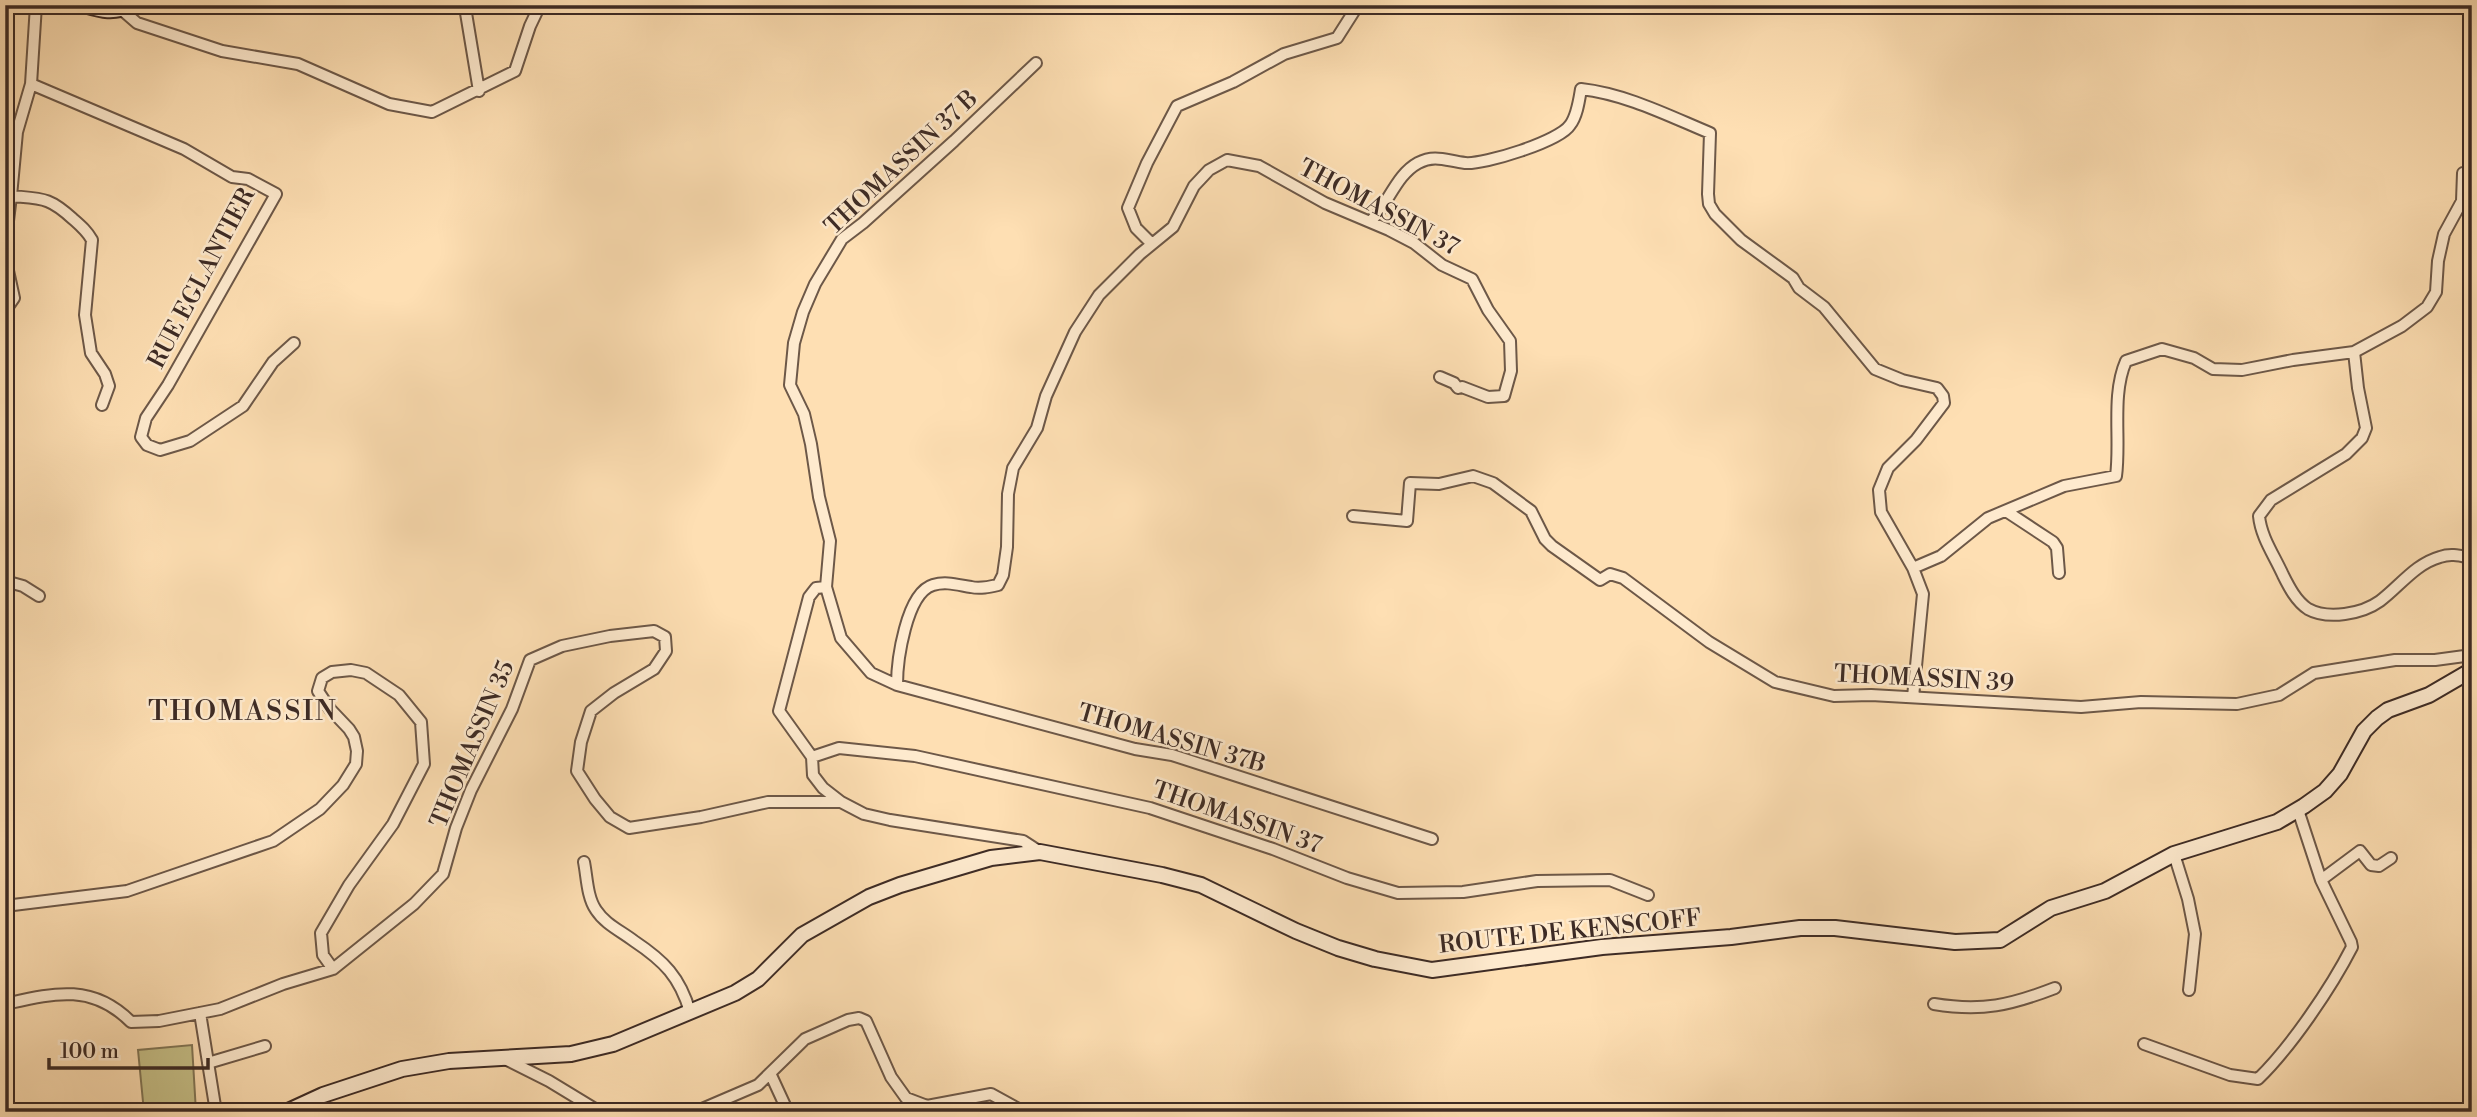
<svg xmlns="http://www.w3.org/2000/svg" width="2477" height="1117" viewBox="0 0 2477 1117" font-family="'Libre Bodoni',serif">
	<style>
		.grass { fill: #c6c088; stroke: #827656; stroke-width: 2 }
		.lines { fill: none; stroke-linecap: round; stroke-linejoin: round }
		.street-casing { stroke: #6d5848; stroke-width: 14 }
		.secondary-casing { stroke: #3d2b25; stroke-width: 18 }
		.street { stroke: #feeace; stroke-width: 10 }
		.secondary { stroke: #feeace; stroke-width: 14 }
		.labels { text-anchor: middle; stroke-width: 5; stroke-linejoin: round; paint-order: stroke }
		.street-label { font-size: 24px; fill: #3d2b25; stroke: #feeace }
		.quarter-label { font-size: 28px; letter-spacing: 2px; fill: #3d2b25; stroke: #feeace }
	</style>
	<rect width="100%" height="100%" fill="#fedfb3"/>
	<filter id="stains"><feTurbulence type="fractalNoise" baseFrequency=".00286" numOctaves="4"/><feColorMatrix values="0 0 0 0 .2 0 0 0 0 .09 0 0 0 0 .02 0 0 0 .5 -.17"/></filter>
	<radialGradient id="worn" r=".72"><stop offset=".6" stop-color="#630" stop-opacity="0"/><stop offset="1" stop-color="#630" stop-opacity=".3"/></radialGradient>
	<path class="grass" d="M 192,1045 L 196,1112 L 144,1112 L 138,1050 Z"/>
	<g class="lines">
		<defs>
			<path id="street" d="M 36,5 L 31,84 L 184,149 L 232,177 L 248,179 L 276,194 L 168,385 L 146,418 L 141,437 L 147,445 L 160,450 L 190,441 L 243,406 L 273,362 L 294,343
				M 465,7 L 479,91
				M 122,10 L 137,23 L 222,51 L 298,64 L 389,104 L 432,112 L 515,71 L 530,26 L 540,5
				M 1036,63 L 954,141 L 863,223 L 842,239 L 815,284 L 803,312 L 794,343 L 790,385 L 804,414 L 811,444 L 819,497 L 830,541 L 826,587 L 816,588 L 809,597 L 779,711 L 812,757 L 813,775 L 823,788 L 841,802 L 864,814 L 890,820 L 1023,841 L 1040,852
				M 31,84 L 17,132 L 11,196 C 43,199 49,197 73,219 C 81,226 87,231 92,240 L 85,315 L 91,353 L 105,374 L 109,386 L 102,405
				M 2463,173 L 2462,201 L 2444,234 L 2438,261 L 2436,292 L 2427,307 L 2402,326 L 2354,352 L 2358,388 L 2366,428 L 2362,438 L 2346,454 L 2271,500 L 2259,516 C 2261,537 2274,555 2283,575 C 2289,587 2296,601 2308,609 C 2328,620 2362,614 2380,601 C 2400,586 2415,564 2440,557 C 2451,553 2461,556 2472,558
				M 1371,221 C 1389,203 1396,175 1418,163 C 1435,154 1447,161 1465,163 C 1484,165 1560,141 1570,125 C 1577,116 1579,101 1581,89 C 1626,94 1669,116 1710,133 L 1708,194 L 1709,204 L 1715,214 L 1741,240 L 1793,278 L 1799,288 L 1824,307 L 1875,369 L 1902,380 L 1937,388 L 1943,396 L 1944,403 L 1916,440 L 1888,468 L 1879,490 L 1881,512 L 1913,568 L 1923,594 L 1913,697
				M 1152,244 L 1136,228 L 1128,208 L 1147,163 L 1177,106 L 1233,82 L 1284,54 L 1337,38 L 1358,5
				M 5,246 L 11,196
				M 5,257 L 14,298 L 5,311
				M 2006,511 L 2053,542 L 2057,548 L 2059,573
				M 1353,516 L 1407,521 L 1410,483 L 1439,484 L 1473,476 L 1493,483 L 1531,511 L 1545,539 L 1552,546 L 1600,580 L 1610,574 L 1623,578 L 1709,642 L 1775,682 L 1834,696 L 1871,695 L 2081,707 L 2141,702 L 2237,704 L 2279,695 L 2314,673 L 2395,660 L 2435,660 L 2472,655
				M 1913,568 L 1941,556 L 1988,518 L 2064,486 L 2116,476 C 2121,440 2111,395 2126,361 L 2162,349 L 2194,358 L 2213,369 L 2242,370 L 2293,360 L 2354,352
				M 5,581 L 23,586 L 39,596
				M 826,587 L 841,638 L 871,673 L 897,685 C 897,661 906,593 933,585 C 946,581 958,585 971,587 C 980,589 989,587 998,585 L 1003,575 L 1007,547 L 1008,494 L 1013,468 L 1037,428 L 1046,396 L 1075,332 L 1099,295 L 1140,254 L 1173,227 L 1194,186 L 1209,170 L 1227,160 L 1259,166 L 1325,203 L 1389,230 L 1414,243 L 1442,265 L 1472,279 L 1488,310 L 1510,341 L 1511,371 L 1504,396 L 1488,397 L 1462,387 L 1458,388 L 1454,383 L 1440,377
				M 897,685 L 1135,749 L 1172,755 L 1432,839
				M 5,731 L 5,738
				M 812,757 L 839,748 L 915,756 L 1150,808 L 1273,849 L 1347,878 L 1398,893 L 1463,892 L 1537,881 L 1610,880 L 1648,895
				M 2174,854 L 2188,899 L 2195,934 L 2189,990
				M 584,862 C 587,877 587,897 596,910 C 605,924 621,931 634,941 C 664,961 680,977 690,1012
				M 2321,880 L 2360,851 L 2371,865 L 2379,866 L 2391,858
				M 5,906 L 127,891 L 273,841 L 320,809 L 343,785 L 356,764 L 357,751 L 354,737 L 349,729 L 330,709 L 318,691 L 322,678 L 332,672 L 351,670 L 366,673 L 399,695 L 421,722 L 424,764 L 393,824 L 349,885 L 321,933 L 323,955 L 333,969
				M 5,1004 C 54,993 92,983 131,1022 L 159,1021 L 220,1009 L 283,984 L 333,969 L 414,904 L 443,874 L 456,828 L 471,790 L 512,709 L 530,660 L 562,646 L 610,636 L 654,631 L 665,637 L 666,651 L 654,669 L 614,693 L 591,711 L 581,742 L 577,771 L 595,799 L 610,817 L 629,828 L 701,817 L 768,802 L 841,802
				M 1934,1004 C 1982,1012 2011,1005 2055,988
				M 200,1013 L 216,1112
				M 2144,1044 L 2230,1075 L 2258,1079 C 2291,1047 2331,988 2352,947 L 2351,942 L 2321,880 L 2298,810
				M 505,1059 L 549,1081 L 600,1112
				M 208,1063 L 265,1046
				M 770,1073 L 788,1112
				M 695,1112 L 758,1085 L 805,1039 L 848,1020 L 859,1018 L 866,1021 L 891,1077 L 906,1098 L 927,1106 L 991,1094 L 1024,1112"/>
			<path id="secondary" d="M 84,5 C 101,10 114,14 130,5
				M 286,1112 L 323,1095 L 402,1069 L 449,1061 L 571,1054 L 613,1044 L 735,993 L 758,979 L 802,935 L 869,897 L 900,885 L 991,858 L 1040,852 L 1162,875 L 1201,885 L 1296,931 L 1338,948 L 1375,959 L 1432,970 L 1602,947 L 1731,937 L 1800,928 L 1835,928 L 1955,942 L 2000,940 L 2051,908 L 2105,891 L 2174,854 L 2277,822 L 2304,806 L 2325,791 L 2340,774 L 2364,731 L 2377,718 L 2388,710 L 2429,695 L 2472,670"/>
		</defs>
		<use href="#street" class="street-casing"/>
		<use href="#secondary" class="secondary-casing"/>
		<use href="#street" class="street"/>
		<use href="#secondary" class="secondary"/>
	</g>
	<g class="labels">
		<g class="street-label">
			<text transform="translate(901 162) rotate(-43)" y="8">THOMASSIN 37 B</text>
			<text transform="translate(1379 207) rotate(28)" y="8">THOMASSIN 37</text>
			<text transform="translate(201 278) rotate(-62)" y="8">RUE EGLANTIER</text>
			<text transform="translate(1924 678) rotate(3)" y="8">THOMASSIN 39</text>
			<text transform="translate(1172 738) rotate(16)" y="8">THOMASSIN 37B</text>
			<text transform="translate(472 744) rotate(-67)" y="8">THOMASSIN 35</text>
			<text transform="translate(1237 817) rotate(19)" y="8">THOMASSIN 37</text>
			<text transform="translate(1570 931) rotate(-6)" y="8">ROUTE DE KENSCOFF</text>
		</g>
		<g class="quarter-label">
			<text x="243" y="720">THOMASSIN</text>
		</g>
	</g>
	<rect width="2477" height="1117" fill="none" stroke="#fedfb3" stroke-width="28"/>
	<rect x="7" y="7" width="2463" height="1103" fill="none" stroke="#3d2b25" stroke-width="3.5"/>
	<rect x="14" y="14" width="2449" height="1089" fill="none" stroke="#3d2b25" stroke-width="2"/>
	<path d="M49 1058v10h159v-10" fill="none" stroke="#3d2b25" stroke-width="3.5"/>
	<text x="60" y="1058" font-size="21" fill="#3d2b25" stroke="#feeace" stroke-width="5" paint-order="stroke">100 m</text>
	<rect width="100%" height="100%" filter="url(#stains)"/>
	<rect width="100%" height="100%" fill="url(#worn)"/>
</svg>
